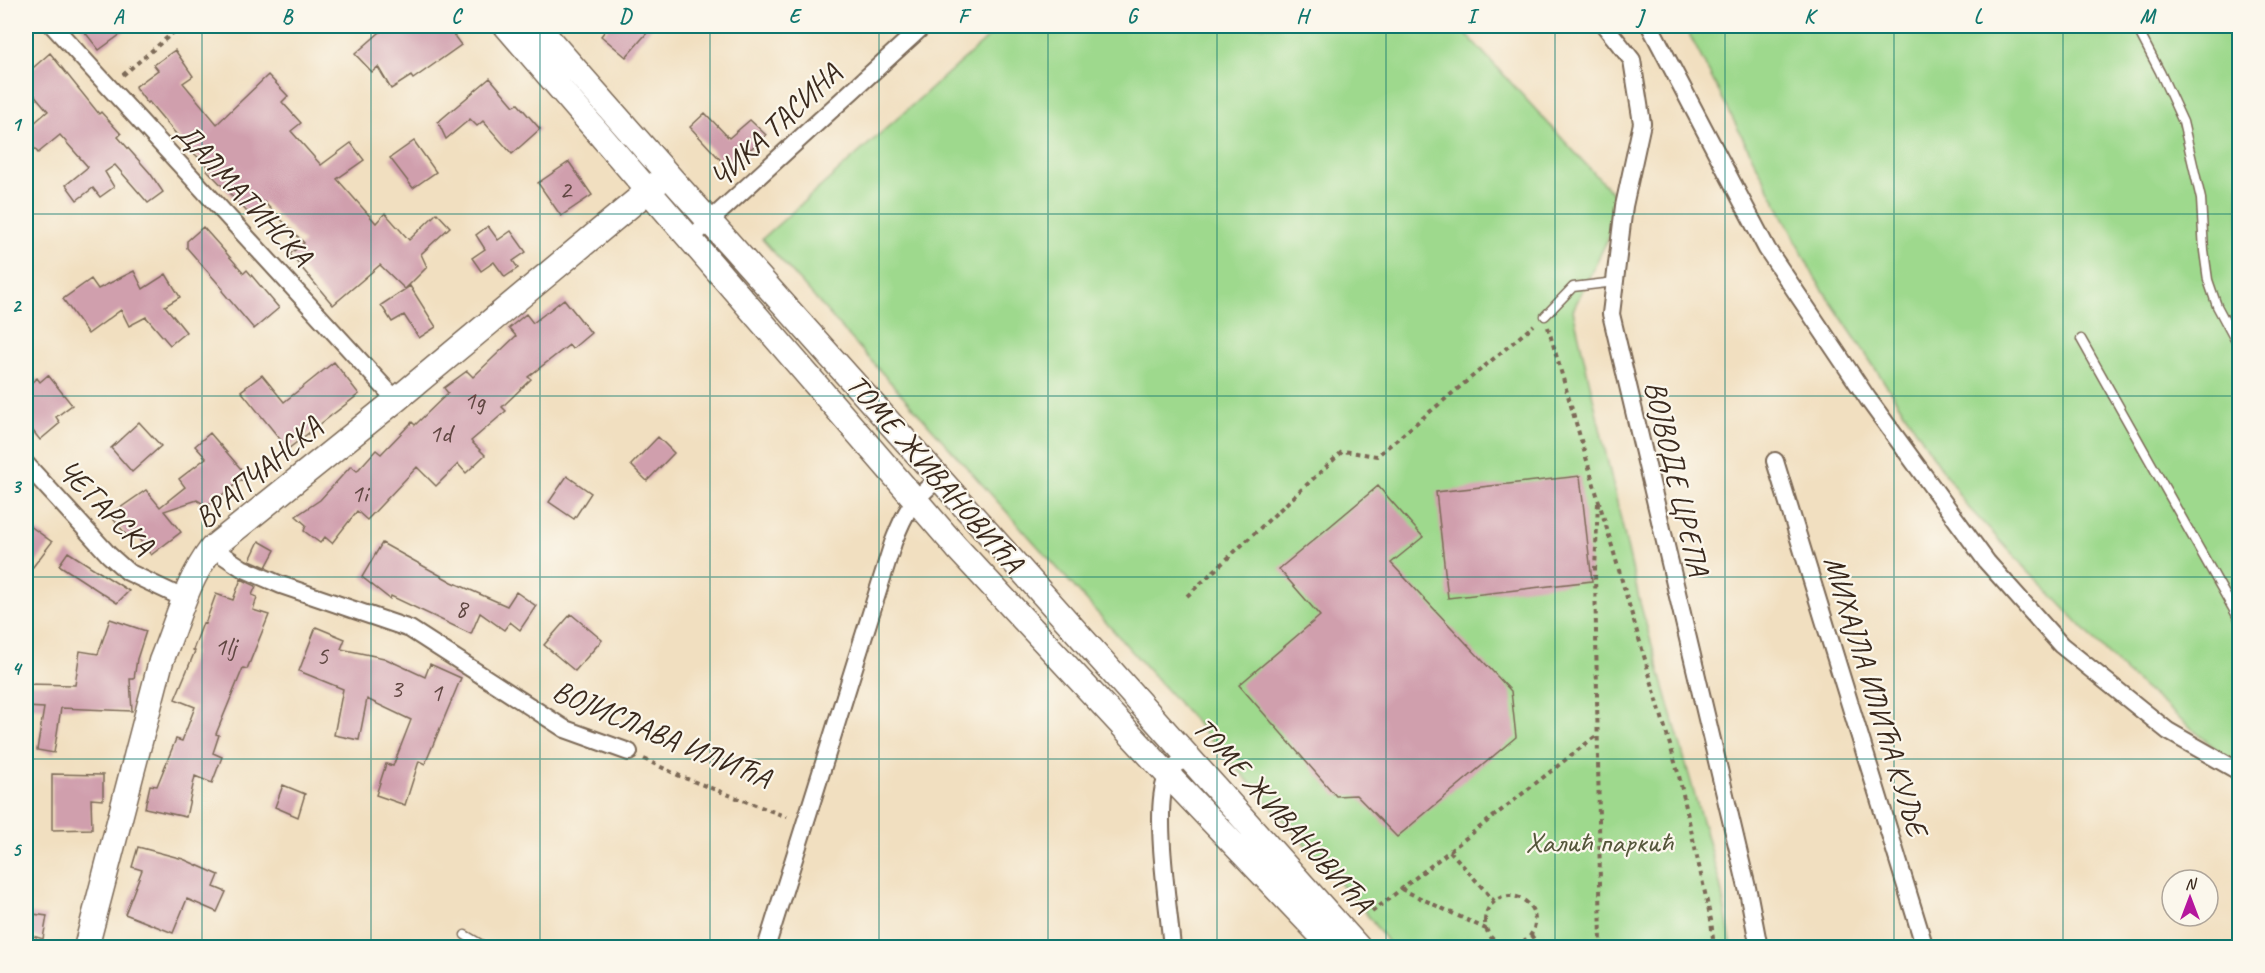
<svg xmlns="http://www.w3.org/2000/svg" width="2265" height="973" viewBox="0 0 2265 973" font-family="Caveat,sans-serif">
	<style>
		.green { fill: #9ed98d; stroke: #6c8256; stroke-width: 1.5 }
		.building { fill: #d09fad }
		.lines { fill: none; stroke-linecap: round; stroke-linejoin: round }
		.service-casing { stroke: #7b6957; stroke-width: 11 }
		.minor-casing { stroke: #7b6957; stroke-width: 20 }
		.secondary-casing { stroke: #7b6957; stroke-width: 27 }
		.path { stroke: #7b6957; stroke-width: 4; stroke-dasharray: 4.5 4.5; stroke-linecap: butt }
		.service { stroke: #fff; stroke-width: 8 }
		.minor { stroke: #fff; stroke-width: 16 }
		.secondary { stroke: #fff; stroke-width: 24 }
		.grid { fill: none; stroke: #0f766e; stroke-width: 1.5; stroke-opacity: 0.55 }
		.labels { text-anchor: middle; stroke-width: 4.5; stroke-linejoin: round; paint-order: stroke }
		.number-label { font-size: 27px; fill: #604742 }
		.street-label { font-size: 30px; fill: #3b2a1e; stroke: #fbf7ec }
		.park-label { font-size: 30px; fill: #54563a; stroke: #fbf7ec }
		.neatline { fill: none; stroke: #0f766e; stroke-width: 2 }
		.grid-label { font-size: 20px; text-anchor: middle; font-weight: bold; fill: #0f766e }
	</style>
	<rect width="100%" height="100%" fill="#fbf7ec"/>
	<filter id="ink" filterUnits="userSpaceOnUse"><feTurbulence type="fractalNoise" baseFrequency=".0167" numOctaves="2"/><feDisplacementMap in="SourceGraphic" scale="12" xChannelSelector="R" yChannelSelector="G"/><feConvolveMatrix kernelMatrix="1 2 1 2 8 2 1 2 1" color-interpolation-filters="sRGB"/></filter>
	<filter id="wash" filterUnits="userSpaceOnUse"><feTurbulence type="fractalNoise" baseFrequency=".008" numOctaves="4" result="noise"/><feDisplacementMap in="SourceGraphic" scale="24" xChannelSelector="R" yChannelSelector="G"/><feGaussianBlur stdDeviation="1.35" result="paint"/><feColorMatrix in="noise" values="0 0 0 0 0 0 0 0 0 0 0 0 0 0 0 0 0 1.4 0 .05"/><feComposite in="paint" operator="in"/></filter>
	<g filter="url(#wash)">
		<rect width="100%" height="100%" fill="#f1dfc0"/>
		<path class="green" d="M 1001,26 L 1459,26 L 1624,206 L 1573,310 L 1640,603 L 1720,884 L 1732,947 L 1391,947 L 1363,909 L 762,239 Z
			M 1685,26 L 2239,26 L 2240,751 L 2229,760 L 2124,671 L 1966,505 L 1815,278 Z"/>
		<g id="blocks">
			<path class="building" d="M 80,26 L 132,26 L 99,50 Z
				M 387,26 L 447,26 L 461,45 L 413,79 L 411,76 L 391,89 L 378,67 L 372,72 L 355,54 Z
				M 609,26 L 653,26 L 626,57 L 601,36 Z
				M 175,50 L 193,76 L 183,83 L 217,124 L 268,75 L 288,96 L 282,102 L 301,123 L 291,131 L 321,165 L 351,143 L 364,160 L 337,179 L 376,223 L 385,213 L 409,240 L 437,213 L 450,227 L 421,254 L 427,267 L 405,289 L 380,265 L 333,305 L 290,254 L 304,243 L 264,202 L 250,215 L 207,170 L 210,168 L 188,148 L 149,102 L 147,103 L 135,87 L 158,70 L 154,65 Z
				M 50,53 L 99,114 L 101,112 L 121,134 L 118,137 L 150,173 L 163,192 L 148,203 L 115,165 L 105,172 L 114,187 L 100,197 L 93,188 L 77,200 L 66,185 L 88,167 L 60,135 L 38,153 L 26,137 L 26,130 L 48,111 L 26,85 L 26,74 Z
				M 490,78 L 514,106 L 518,104 L 540,129 L 512,154 L 483,121 L 477,126 L 470,119 L 446,139 L 438,122 Z
				M 705,113 L 729,138 L 750,120 L 766,135 L 729,169 L 690,127 Z
				M 414,141 L 436,172 L 413,188 L 390,158 Z
				M 569,162 L 592,195 L 561,216 L 538,183 Z
				M 488,226 L 498,240 L 511,231 L 526,252 L 513,261 L 518,268 L 505,277 L 494,262 L 481,271 L 472,258 L 485,249 L 476,235 Z
				M 203,227 L 244,273 L 247,270 L 279,308 L 254,329 L 222,291 L 223,289 L 187,248 L 187,241 Z
				M 134,271 L 143,289 L 166,274 L 180,297 L 165,306 L 186,332 L 170,345 L 146,317 L 129,326 L 121,310 L 88,334 L 63,299 L 91,279 L 98,289 Z
				M 410,286 L 436,327 L 419,338 L 404,315 L 392,322 L 381,305 Z
				M 564,299 L 591,333 L 572,349 L 569,345 L 528,377 L 531,379 L 502,407 L 506,411 L 471,441 L 485,455 L 466,473 L 458,464 L 436,486 L 417,467 L 367,520 L 357,511 L 332,543 L 325,537 L 320,543 L 304,531 L 306,525 L 296,516 L 320,500 L 351,466 L 357,471 L 376,450 L 381,454 L 412,422 L 415,425 L 448,393 L 444,388 L 467,371 L 473,377 L 516,336 L 509,328 L 526,314 L 533,323 Z
				M 334,362 L 359,394 L 288,449 L 241,391 L 262,375 L 284,402 Z
				M 48,375 L 72,405 L 56,417 L 60,423 L 40,440 L 26,422 L 26,387 L 37,378 L 40,382 Z
				M 139,422 L 161,446 L 132,472 L 111,448 Z
				M 210,433 L 247,476 L 207,506 L 197,500 L 164,511 L 181,532 L 151,555 L 137,536 L 131,541 L 110,515 L 146,490 L 160,507 L 185,487 L 179,479 L 206,458 L 195,446 Z
				M 658,437 L 674,453 L 647,481 L 631,465 Z
				M 567,476 L 591,493 L 574,519 L 549,502 Z
				M 1580,476 L 1592,581 L 1448,598 L 1436,492 Z
				M 1378,486 L 1423,537 L 1391,563 L 1511,691 L 1516,737 L 1397,837 L 1356,795 L 1336,796 L 1239,685 L 1320,616 L 1279,569 Z
				M 26,523 L 52,542 L 26,576 Z
				M 259,541 L 275,550 L 266,567 L 250,560 Z
				M 382,543 L 452,582 L 507,606 L 516,592 L 536,606 L 520,630 L 510,622 L 504,630 L 480,613 L 471,634 L 391,596 L 390,599 L 362,577 Z
				M 68,552 L 129,591 L 117,603 L 59,565 Z
				M 241,579 L 256,586 L 252,595 L 257,597 L 253,610 L 269,615 L 247,669 L 243,668 L 216,734 L 219,735 L 213,753 L 222,757 L 212,783 L 195,776 L 186,817 L 145,808 L 150,785 L 157,786 L 176,739 L 182,741 L 195,707 L 175,699 L 195,651 L 193,650 L 203,623 L 205,624 L 216,594 L 233,600 Z
				M 571,614 L 602,640 L 575,671 L 544,645 Z
				M 110,619 L 146,631 L 137,659 L 134,679 L 130,679 L 132,711 L 61,708 L 54,753 L 37,750 L 44,708 L 26,707 L 26,684 L 75,685 L 80,651 L 98,654 Z
				M 316,627 L 345,639 L 341,649 L 384,658 L 425,677 L 430,664 L 461,678 L 425,764 L 419,761 L 405,805 L 376,795 L 386,764 L 393,766 L 411,720 L 367,699 L 359,740 L 334,735 L 343,689 L 299,671 Z
				M 52,774 L 103,775 L 103,800 L 91,799 L 92,829 L 52,830 Z
				M 283,785 L 305,794 L 298,817 L 275,807 Z
				M 138,847 L 183,859 L 219,875 L 214,887 L 226,892 L 217,912 L 187,899 L 173,933 L 125,914 L 142,870 L 132,867 Z
				M 26,913 L 47,916 L 43,939 L 26,934 Z"/>
		</g>
	</g>
	<g filter="url(#ink)">
		<use href="#blocks" fill-opacity="0" stroke="#7b6957" stroke-width="1.5"/>
		<g class="lines">
			<defs>
				<path id="service" d="M 2136,26 L 2160,72 L 2183,122 L 2201,199 L 2204,251 L 2208,280 L 2217,306 L 2240,349
					M 1545,316 L 1573,287 L 1615,282
					M 2081,339 L 2240,621
					M 465,935 L 487,948"/>
				<path id="minor" d="M 53,26 L 396,400
					M 1605,26 L 1632,60 L 1642,123 L 1624,206 L 1611,314 L 1749,896 L 1759,948
					M 1650,26 L 1767,249 L 1868,399 L 1987,562 L 2061,645 L 2168,731 L 2240,772
					M 690,239 L 923,26
					M 1775,461 L 1925,948
					M 26,464 L 109,555 L 128,572 L 183,598
					M 212,548 L 242,568 L 281,585 L 410,629 L 565,729 L 629,752
					M 766,948 L 893,543 C 906,509 911,502 939,478
					M 1172,948 C 1169,910 1153,811 1166,780 C 1169,770 1180,762 1187,755"/>
				<path id="secondary" d="M 506,26 L 957,548 L 1168,775 L 1333,948
					M 537,26 L 677,185 L 1359,948
					M 86,948 L 161,661 C 178,620 185,584 212,548 L 396,400 L 661,180"/>
			</defs>
			<use href="#service" class="service-casing"/>
			<use href="#minor" class="minor-casing"/>
			<use href="#secondary" class="secondary-casing"/>
			<path class="path" d="M 123,75 L 181,26
				M 1548,327 L 1679,776 L 1711,920 L 1714,948
				M 1598,503 L 1595,569 L 1601,948
				M 1187,596 L 1343,451 L 1377,456 L 1534,325
				M 644,759 L 682,777 L 787,817
				M 1450,851 L 1494,901
				M 1401,889 L 1486,929
				M1485 921a25 25 0 1 1 50 0a25 25 0 1 1-50 0Z
				M 1372,912 L 1597,735
				M 1531,935 L 1540,948"/>
			<use href="#service" class="service"/>
			<use href="#minor" class="minor"/>
			<use href="#secondary" class="secondary"/>
		</g>
	</g>
	<path class="grid" d="M 202,26 L 202,948M 371,26 L 371,948M 540,26 L 540,948M 710,26 L 710,948M 879,26 L 879,948M 1048,26 L 1048,948M 1217,26 L 1217,948M 1386,26 L 1386,948M 1555,26 L 1555,948M 1725,26 L 1725,948M 1894,26 L 1894,948M 2063,26 L 2063,948M 26,214 L 2240,214M 26,396 L 2240,396M 26,577 L 2240,577M 26,759 L 2240,759"/>
	<g class="labels">
		<g class="number-label">
			<text x="565" y="198">2</text>
			<text x="474" y="409">1g</text>
			<text x="440" y="442">1d</text>
			<text x="359" y="502">1i</text>
			<text x="461" y="617">8</text>
			<text x="225" y="655">1lj</text>
			<text x="322" y="664">5</text>
			<text x="396" y="697">3</text>
			<text x="436" y="701">1</text>
		</g>
		<g class="street-label">
			<text transform="translate(775 125) rotate(-43)" y="10">ЧИКА ТАСИНА</text>
			<text transform="translate(244 194) rotate(47)" y="10">ДАЛМАТИНСКА</text>
			<text transform="translate(258 472) rotate(-40)" y="10">ВРАПЧАНСКА</text>
			<text transform="translate(935 473) rotate(49)" y="10">ТОМЕ ЖИВАНОВИЋА</text>
			<text transform="translate(1677 478) rotate(77)" y="10">ВОЈВОДЕ ЦРЕПА</text>
			<text transform="translate(106 507) rotate(45)" y="10">ЧЕГАРСКА</text>
			<text transform="translate(1876 696) rotate(73)" y="10">МИХАЈЛА ИЛИЋА КУЉЕ</text>
			<text transform="translate(662 734) rotate(23)" y="10">ВОЈИСЛАВА ИЛИЋА</text>
			<text transform="translate(1283 815) rotate(48)" y="10">ТОМЕ ЖИВАНОВИЋА</text>
		</g>
		<g class="park-label">
			<text x="1599" y="852">Халић паркић</text>
		</g>
	</g>
	<rect width="2265" height="973" fill="none" stroke="#fbf7ec" stroke-width="66"/>
	<g transform="translate(2190 898)"><circle r="28" fill="#fbf7ec" stroke="#aea59a" stroke-width="1.5"/>
	<path d="M0-4.5L10 22L0 15L-10 22Z" fill="#b5179e"/>
	<text y="-9" font-size="16" font-weight="bold" text-anchor="middle" fill="#3b2a1e">N</text>
	</g>
	<rect x="33" y="33" width="2199" height="907" class="neatline"/>
	<g class="grid-label">
		<text x="118" y="23">A</text>
		<text x="287" y="23">B</text>
		<text x="456" y="23">C</text>
		<text x="625" y="23">D</text>
		<text x="794" y="23">E</text>
		<text x="963" y="23">F</text>
		<text x="1132" y="23">G</text>
		<text x="1302" y="23">H</text>
		<text x="1471" y="23">I</text>
		<text x="1640" y="23">J</text>
		<text x="1809" y="23">K</text>
		<text x="1978" y="23">L</text>
		<text x="2147" y="23">M</text>
		<text x="16" y="131">1</text>
		<text x="16" y="312">2</text>
		<text x="16" y="493">3</text>
		<text x="16" y="675">4</text>
		<text x="16" y="856">5</text>
	</g>
</svg>
